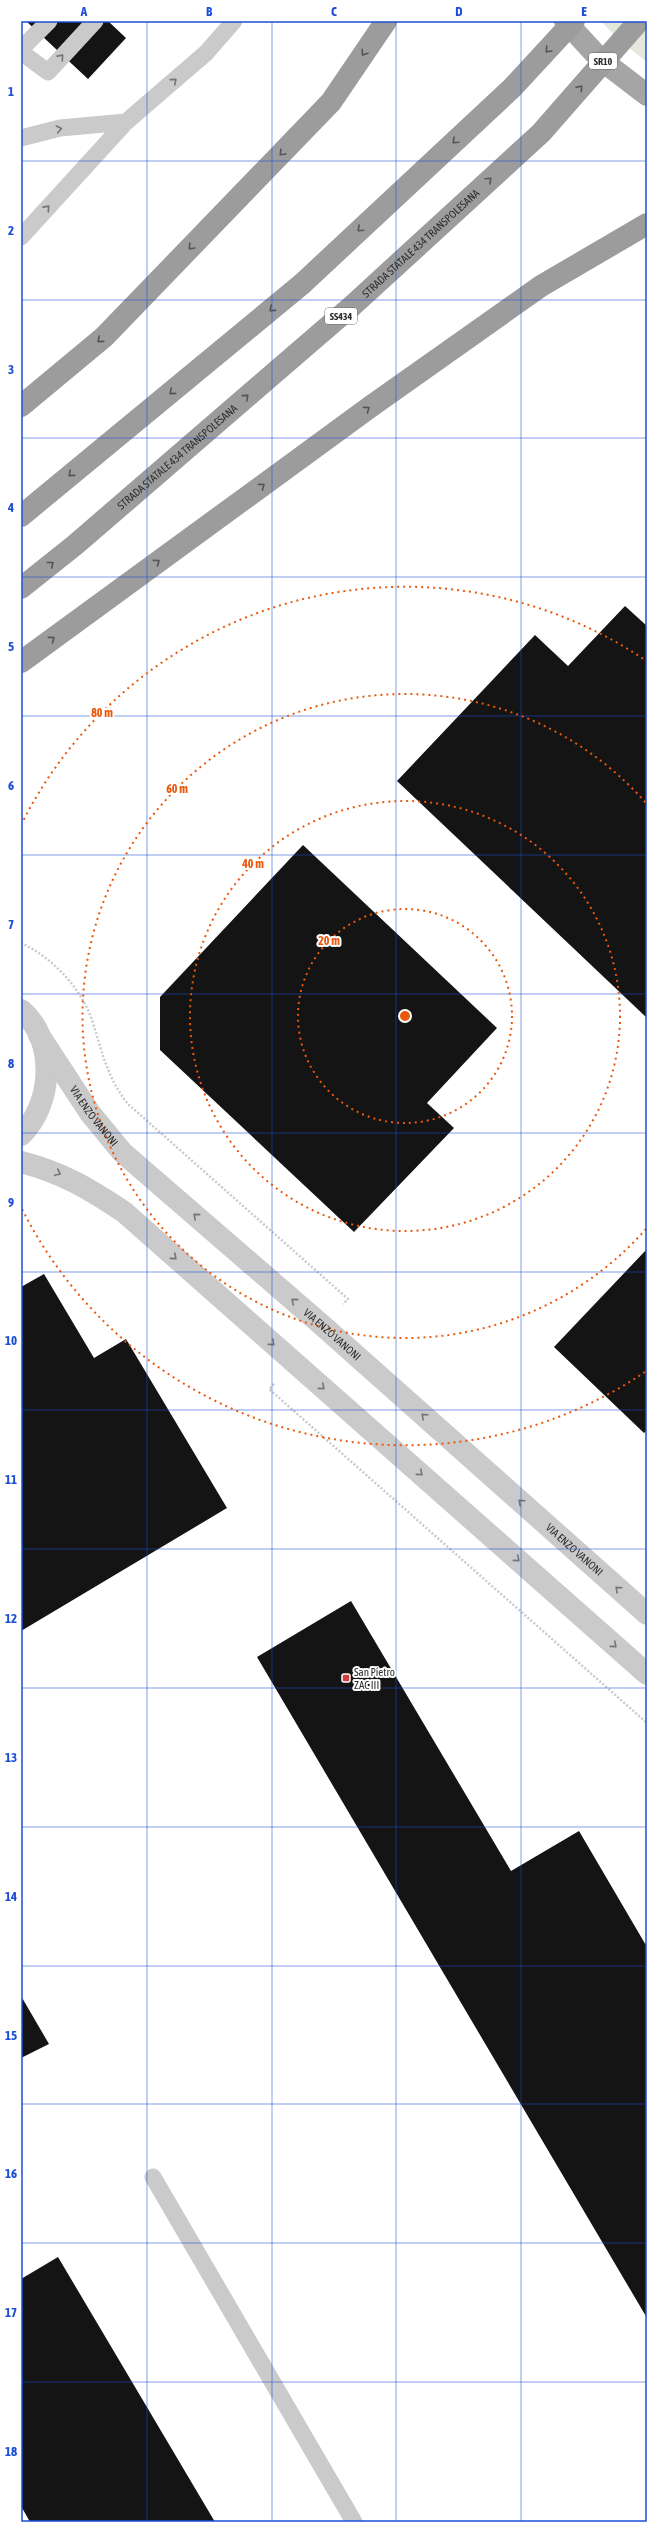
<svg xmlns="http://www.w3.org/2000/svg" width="668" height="2543" viewBox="0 0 668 2543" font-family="'Asap Condensed',sans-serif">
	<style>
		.green { fill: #e2e9db }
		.building { fill: #141414 }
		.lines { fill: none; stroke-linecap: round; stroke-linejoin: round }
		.path { stroke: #cacaca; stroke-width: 2.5; stroke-dasharray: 2 2; stroke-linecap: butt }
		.service { stroke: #cacaca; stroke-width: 17 }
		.minor { stroke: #cacaca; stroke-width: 22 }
		.primary { stroke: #a5a5a5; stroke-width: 22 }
		.trunk { stroke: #9c9c9c; stroke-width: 22 }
		.trunk-bridge { stroke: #9c9c9c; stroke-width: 22 }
		.oneway { stroke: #545454 }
		.oneway2 { stroke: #747474 }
		.grid { fill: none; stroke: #1d4ed8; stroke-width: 1; stroke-opacity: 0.55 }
		.ring { fill: none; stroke: #e8590c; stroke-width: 2; stroke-dasharray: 2 4 }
		.poi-dot { fill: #d73c3d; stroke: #fff; stroke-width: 1.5 }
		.labels { text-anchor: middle; stroke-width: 4; stroke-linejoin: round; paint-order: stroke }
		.shield { fill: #fff; stroke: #6c6c6c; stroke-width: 1 }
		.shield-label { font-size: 10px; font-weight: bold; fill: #2d2d2d }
		.street-label { font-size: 11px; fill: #2d2d2d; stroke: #fff }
		.poi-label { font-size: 11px; fill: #2d2d2d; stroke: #fff; text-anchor: start }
		.centre { fill: #e8590c; stroke: #fff; stroke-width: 2 }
		.ring-label { font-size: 12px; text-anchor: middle; font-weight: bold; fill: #e8590c; stroke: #fff; stroke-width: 4; stroke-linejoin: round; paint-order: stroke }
		.neatline { fill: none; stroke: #1d4ed8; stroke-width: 1.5 }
		.grid-label { font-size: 13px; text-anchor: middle; font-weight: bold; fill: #1d4ed8 }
	</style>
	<rect width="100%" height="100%" fill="#fff"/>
	<path class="green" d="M 601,21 L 647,21 L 647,62 L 617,38 Z"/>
	<path class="building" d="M 26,21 L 108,21 L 126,38 L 88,79 Z
		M 625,606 L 647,626 L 647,1018 L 397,781 L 535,635 L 568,666 Z
		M 303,845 L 497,1028 L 427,1103 L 454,1128 L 354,1232 L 160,1050 L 160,997 Z
		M 647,1249 L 647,1430 L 644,1433 L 554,1347 Z
		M 44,1274 L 94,1358 L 126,1339 L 227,1508 L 21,1631 L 21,1287 Z
		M 351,1601 L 511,1871 L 579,1831 L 647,1947 L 647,2318 L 257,1657 Z
		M 21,1996 L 49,2044 L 21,2058 Z
		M 58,2257 L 215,2522 L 30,2522 L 21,2506 L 21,2279 Z"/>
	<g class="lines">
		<path class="path" d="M 21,943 C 52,957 81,988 92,1020 C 102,1051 107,1078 128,1104 L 348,1299 L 343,1304
			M 274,1384 L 269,1389 L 647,1723"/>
		<path class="service" d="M 21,49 L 49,21
			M 21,52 L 48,72 L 95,21
			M 21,138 L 60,128 L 126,122 L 206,53 L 234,21
			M 21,237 L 126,122
			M 153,2177 L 354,2522"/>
		<g class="minor">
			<path d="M 21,1010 C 57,1040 53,1104 21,1135"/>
			<path id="s1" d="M 39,1035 L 90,1113 L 122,1152 L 323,1326 L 647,1614"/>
			<path d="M 21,1162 C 63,1173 88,1188 124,1212 L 647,1674"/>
		</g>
		<path class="primary" d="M 565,21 L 600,59 L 647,95"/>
		<path class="trunk" d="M 21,406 L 104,337 L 331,102 L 386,21
			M 21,516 L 302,284
			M 21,662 L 370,407 L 541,286 L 647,224"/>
		<g class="trunk-bridge">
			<path d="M 302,284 L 512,88 L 574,21"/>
			<path id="s2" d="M 21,588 L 75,545 L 352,306 L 541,133 L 639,21"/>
		</g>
	</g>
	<defs><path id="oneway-chevron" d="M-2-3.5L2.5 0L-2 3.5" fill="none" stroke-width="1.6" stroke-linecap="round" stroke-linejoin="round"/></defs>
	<g class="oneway">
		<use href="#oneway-chevron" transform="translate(548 50) rotate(133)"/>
		<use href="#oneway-chevron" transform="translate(364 53) rotate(124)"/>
		<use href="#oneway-chevron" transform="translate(580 88) rotate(-49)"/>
		<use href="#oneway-chevron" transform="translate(455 141) rotate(137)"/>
		<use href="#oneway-chevron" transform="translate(282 153) rotate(134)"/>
		<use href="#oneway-chevron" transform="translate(489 180) rotate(-43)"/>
		<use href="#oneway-chevron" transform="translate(360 229) rotate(137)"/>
		<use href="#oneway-chevron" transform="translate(191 247) rotate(134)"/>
		<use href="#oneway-chevron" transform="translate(272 309) rotate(140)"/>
		<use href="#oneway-chevron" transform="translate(100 340) rotate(139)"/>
		<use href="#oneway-chevron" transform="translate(172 392) rotate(140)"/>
		<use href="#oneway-chevron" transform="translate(246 397) rotate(-41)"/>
		<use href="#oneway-chevron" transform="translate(367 409) rotate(-36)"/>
		<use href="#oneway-chevron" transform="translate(71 474) rotate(140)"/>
		<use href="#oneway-chevron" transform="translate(262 486) rotate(-36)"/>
		<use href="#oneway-chevron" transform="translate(157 562) rotate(-36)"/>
		<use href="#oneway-chevron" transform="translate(51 564) rotate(-39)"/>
		<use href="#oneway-chevron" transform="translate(52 639) rotate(-36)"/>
	</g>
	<g class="oneway2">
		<use href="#oneway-chevron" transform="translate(61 57) rotate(-48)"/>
		<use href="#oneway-chevron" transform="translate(174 81) rotate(-41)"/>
		<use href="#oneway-chevron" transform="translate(59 129) rotate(-11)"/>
		<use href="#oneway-chevron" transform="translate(47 208) rotate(-48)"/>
		<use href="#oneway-chevron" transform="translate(58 1173) rotate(25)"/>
		<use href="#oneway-chevron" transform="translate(196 1216) rotate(-139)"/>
		<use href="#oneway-chevron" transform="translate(174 1257) rotate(41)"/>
		<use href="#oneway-chevron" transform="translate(294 1301) rotate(-139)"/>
		<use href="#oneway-chevron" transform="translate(272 1343) rotate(41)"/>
		<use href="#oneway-chevron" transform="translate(322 1387) rotate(41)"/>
		<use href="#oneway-chevron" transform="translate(424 1416) rotate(-138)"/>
		<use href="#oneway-chevron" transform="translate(420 1473) rotate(41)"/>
		<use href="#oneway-chevron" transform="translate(521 1502) rotate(-138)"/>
		<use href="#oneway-chevron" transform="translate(517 1559) rotate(41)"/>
		<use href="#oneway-chevron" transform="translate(618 1589) rotate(-138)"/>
		<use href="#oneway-chevron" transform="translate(614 1645) rotate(41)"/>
	</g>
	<path class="grid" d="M 147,21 L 147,2522M 272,21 L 272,2522M 396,21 L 396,2522M 521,21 L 521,2522M 21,161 L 647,161M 21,300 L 647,300M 21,438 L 647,438M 21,577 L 647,577M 21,716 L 647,716M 21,855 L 647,855M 21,994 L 647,994M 21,1133 L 647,1133M 21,1272 L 647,1272M 21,1410 L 647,1410M 21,1549 L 647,1549M 21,1688 L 647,1688M 21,1827 L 647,1827M 21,1966 L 647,1966M 21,2104 L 647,2104M 21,2243 L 647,2243M 21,2382 L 647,2382"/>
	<g class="ring">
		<circle cx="405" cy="1016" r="107"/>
		<circle cx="405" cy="1016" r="215"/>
		<path d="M646 1229A322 322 0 1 1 646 803"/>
		<path d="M645 1372A429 429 0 0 1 21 1207M21 825A429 429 0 0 1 645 660"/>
	</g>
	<rect class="poi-dot" x="342" y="1674" width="8" height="8" rx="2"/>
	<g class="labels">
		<g class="shield">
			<rect x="589" y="53" width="28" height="16" rx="3"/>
			<rect x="325" y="308" width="32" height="16" rx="3"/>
		</g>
		<g class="shield-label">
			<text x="603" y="65">SR10</text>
			<text x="341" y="320">SS434</text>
		</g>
		<g class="street-label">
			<text dy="4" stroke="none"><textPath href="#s2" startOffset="528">STRADA STATALE 434 TRANSPOLESANA</textPath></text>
			<text dy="4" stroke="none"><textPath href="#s2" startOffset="204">STRADA STATALE 434 TRANSPOLESANA</textPath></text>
			<text dy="4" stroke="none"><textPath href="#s1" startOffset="98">VIA ENZO VANONI</textPath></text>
			<text dy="4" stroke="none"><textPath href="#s1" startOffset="422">VIA ENZO VANONI</textPath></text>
			<text dy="4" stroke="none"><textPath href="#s1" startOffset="746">VIA ENZO VANONI</textPath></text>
		</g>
		<g class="poi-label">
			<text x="354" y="1676">San Pietro<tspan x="354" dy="13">ZAC III</tspan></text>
		</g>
	</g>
	<circle cx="405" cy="1016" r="6" class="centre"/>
	<g class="ring-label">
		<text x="102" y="717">80 m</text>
		<text x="177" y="793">60 m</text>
		<text x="253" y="868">40 m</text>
		<text x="329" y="945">20 m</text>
	</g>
	<rect width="668" height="2543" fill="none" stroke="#ffffff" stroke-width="44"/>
	<rect x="22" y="22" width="624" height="2499" class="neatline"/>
	<g class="grid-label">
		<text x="84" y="16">A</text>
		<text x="209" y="16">B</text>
		<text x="334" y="16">C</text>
		<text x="459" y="16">D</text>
		<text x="584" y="16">E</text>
		<text x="11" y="96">1</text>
		<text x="11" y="235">2</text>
		<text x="11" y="374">3</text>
		<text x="11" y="512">4</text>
		<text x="11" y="651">5</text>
		<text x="11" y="790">6</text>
		<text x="11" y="929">7</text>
		<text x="11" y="1068">8</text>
		<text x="11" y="1207">9</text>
		<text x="11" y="1345">10</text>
		<text x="11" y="1484">11</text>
		<text x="11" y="1623">12</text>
		<text x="11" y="1762">13</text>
		<text x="11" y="1901">14</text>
		<text x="11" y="2040">15</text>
		<text x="11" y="2178">16</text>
		<text x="11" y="2317">17</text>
		<text x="11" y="2456">18</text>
	</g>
</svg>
